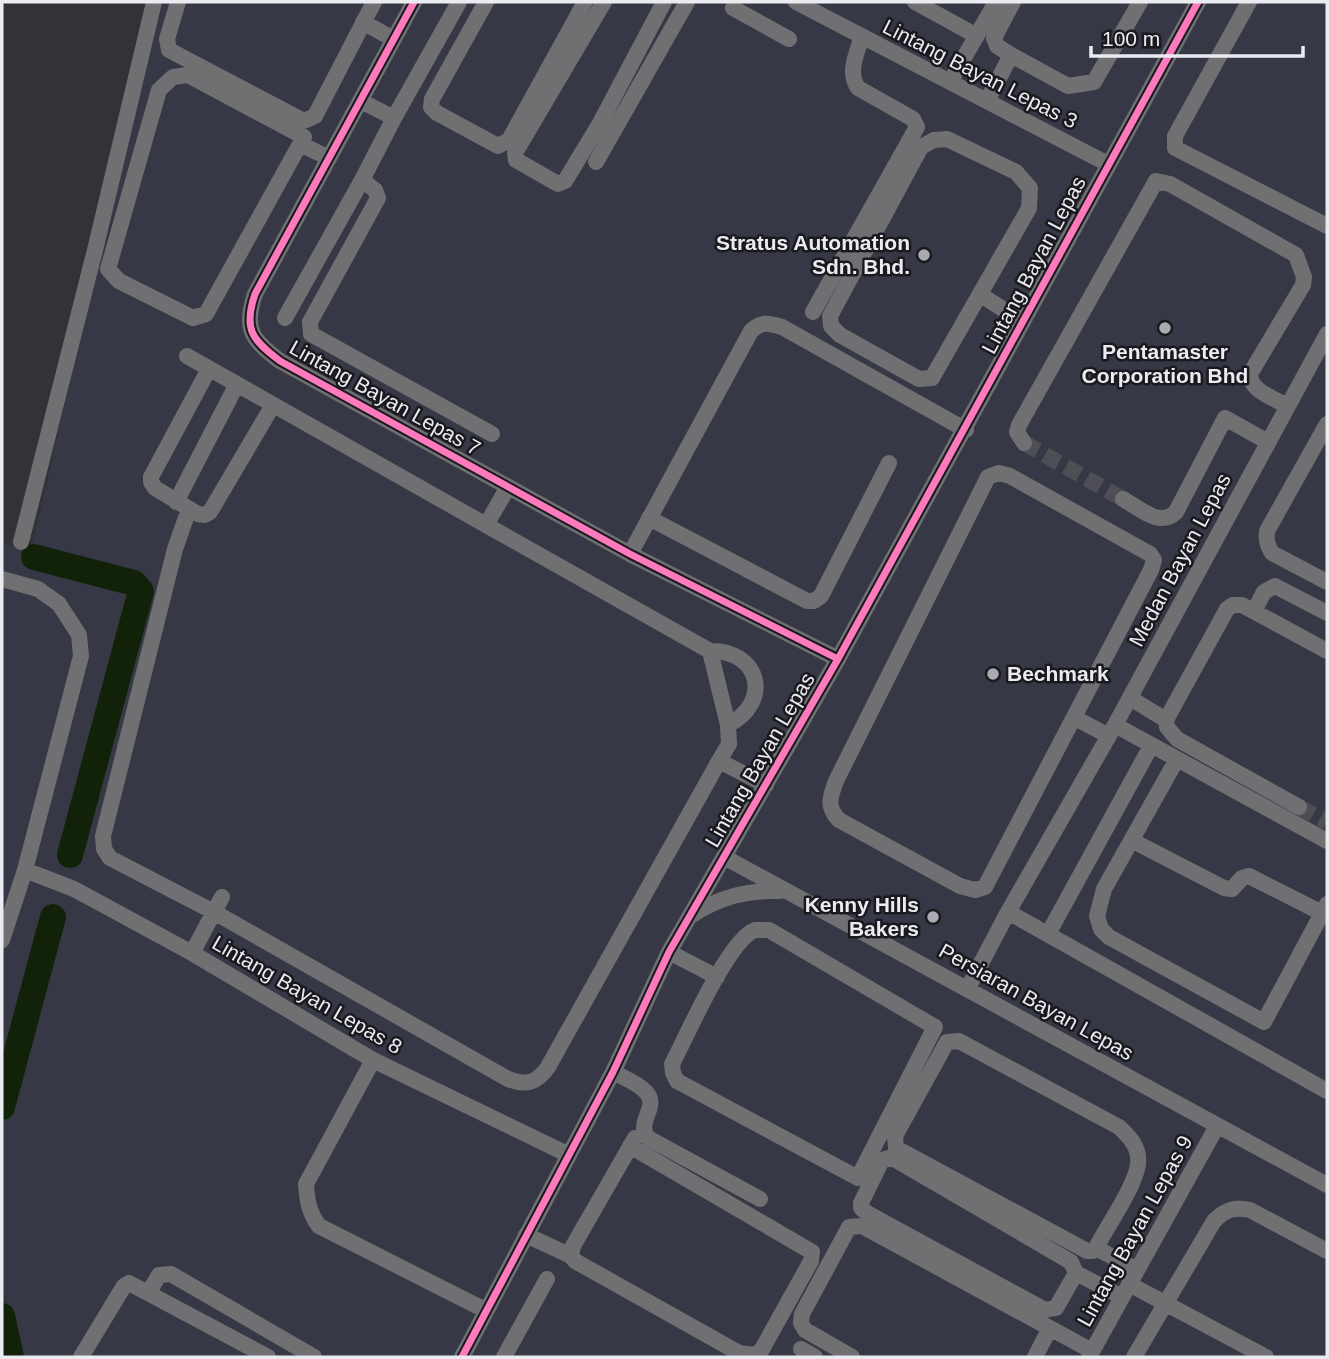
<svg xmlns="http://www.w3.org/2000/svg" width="1329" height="1359" viewBox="0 0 1329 1359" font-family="Helvetica,sans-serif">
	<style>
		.built { fill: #363846 }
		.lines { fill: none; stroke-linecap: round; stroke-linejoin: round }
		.stream { stroke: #112208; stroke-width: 4.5 }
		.river { stroke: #112208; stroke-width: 26 }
		.minor-tunnel { stroke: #4e4f54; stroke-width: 16; stroke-dasharray: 16 8; stroke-linecap: butt }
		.minor { stroke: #707073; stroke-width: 16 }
		.cycleway-casing { stroke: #19191e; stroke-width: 11 }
		.cycleway { stroke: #fd7abc; stroke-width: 7 }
		.poi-dot { fill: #aaabb1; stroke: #19191e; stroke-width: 2.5 }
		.labels { text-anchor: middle; stroke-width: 5; stroke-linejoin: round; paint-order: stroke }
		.street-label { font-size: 21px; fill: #ebebf2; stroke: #19191e }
		.poi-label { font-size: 21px; font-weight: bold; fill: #ebebf2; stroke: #19191e; text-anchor: end }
	</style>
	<rect width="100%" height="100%" fill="#323338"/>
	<path class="built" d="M 157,2 L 1327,2 L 1327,1357 L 19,1357 L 2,1281 L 2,544 L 31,551 Z"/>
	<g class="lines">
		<path class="stream" d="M 28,543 L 29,554 L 34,557"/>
		<path class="river" d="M 34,557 L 134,583 L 141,591 L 70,855
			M 2,1107 L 53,917
			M 2,1316 L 11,1357"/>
		<path class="minor-tunnel" d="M 1024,443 L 1123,499
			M 1299,807 L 1327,822"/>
		<path class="minor" d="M 178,2 L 167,39 L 169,50 L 304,121 L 315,116 L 374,2
			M 414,2 L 255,294 C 243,329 252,340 280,361 L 630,554 L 838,659
			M 486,2 L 432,99 L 431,107 L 437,113 L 498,146 L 509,140 L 585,2
			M 604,2 L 515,153 L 516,160 L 558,184 L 565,181 L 599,125 L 664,2
			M 796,2 L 1108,164
			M 915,2 L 977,36
			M 1249,2 L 1175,136 L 1175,148 L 1327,226
			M 733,8 L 789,39
			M 363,22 L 393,39
			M 1011,55 L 997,46 L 994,38 L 1013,2
			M 950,82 L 996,2
			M 361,101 L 394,118 L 362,180 L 375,190 L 378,198 L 310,322 L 311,334 L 492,434
			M 987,101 L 1011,55 L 1068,86 L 1094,82 L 1140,2
			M 394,118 L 459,2
			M 947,139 L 1016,172 L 1030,188 L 1029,208 L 932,378 L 919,379 L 840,335 L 831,326 L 830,316 L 921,147 L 934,140 Z
			M 300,144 L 304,137 L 188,75 L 173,77 L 159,90 L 108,269 L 119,281 L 193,318 L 206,314 L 300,144 L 329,158
			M 596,162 L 687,2
			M 981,295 L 1023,322
			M 813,312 L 917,127 L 913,119 L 858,88 C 847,72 857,53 862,36
			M 285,318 L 362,180
			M 187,356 L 486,525 L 508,487
			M 209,369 L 151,477 L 151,482 L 155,488 L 198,514 L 205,515 L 210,512 L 273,405
			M 1327,424 L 1267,531 C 1266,540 1267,545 1272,553 L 1327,582
			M 1024,443 L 1017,432 L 1019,425 L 1156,181 L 1170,184 L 1296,255 L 1304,277 L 1303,285 L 1250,374 C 1250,391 1274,398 1287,406
			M 999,473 L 1010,476 L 1150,554 L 1154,560 L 1151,570 L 985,887 L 975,890 L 960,886 L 839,820 C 826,807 830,797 836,781 L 988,477 Z
			M 1123,499 C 1139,508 1160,528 1176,512 L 1225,418 L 1268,442
			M 176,502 L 237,384
			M 189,509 L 175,549 L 103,836 L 104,849 L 110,858 L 214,912 L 508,1079 C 526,1086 537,1083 548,1067 L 719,761
			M 649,518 L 807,601 L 814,601 L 821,596 L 889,463
			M 486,525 L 710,651 L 728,725 L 729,744 L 719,761 L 766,785
			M 21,542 L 96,246 L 154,2
			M 630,554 L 751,331 C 762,321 768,323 782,327 L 966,430
			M 2,579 L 38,589 L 59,604 L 79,635 L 81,656 L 25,870 L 2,940
			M 1254,611 L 1264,592 L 1275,586 L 1327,613
			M 710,651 C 760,650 773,702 728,725
			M 1130,698 L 1166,720 L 1167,727 L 1177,739 L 1299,807
			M 1075,718 L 1109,736
			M 1166,720 L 1227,609 L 1233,605 L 1242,605 L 1327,651
			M 1115,725 L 1327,841
			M 1177,759 L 1104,889 L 1097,916 L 1101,929 L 1109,937 L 1264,1022 L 1327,904
			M 1133,841 L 1224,888 L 1232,889 L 1242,878 L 1249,876 L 1322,913
			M 724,857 L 1327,1185
			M 25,870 L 74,889 L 192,953 L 373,1060 L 569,1155
			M 1008,912 L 1327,1091
			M 692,915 C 720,897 747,890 780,891
			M 755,930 L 769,930 L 935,1027 L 858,1178 L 677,1081 L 673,1073 L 672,1064 C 687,1036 728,940 755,930 Z
			M 1048,934 L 1151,746
			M 669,952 L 717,977
			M 192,953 L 222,897
			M 968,988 L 1008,912 L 1115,725 L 1327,334
			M 373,1060 L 306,1184 C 307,1200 309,1213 319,1226 L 485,1310
			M 613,1072 C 624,1078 638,1083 646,1092 C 660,1107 635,1122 648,1138 L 760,1199
			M 526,1235 L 571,1256 L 575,1261 L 739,1353 L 754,1355 L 761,1351 L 811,1261 L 812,1252 L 630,1146
			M 1096,1248 L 1093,1251 L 1087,1251 L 896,1148 L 895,1136 L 947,1042 L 959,1041 L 1119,1127 C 1130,1137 1140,1148 1138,1164 C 1136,1185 1106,1228 1096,1248 L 1137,1270
			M 571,1256 L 573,1246 L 635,1138
			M 1076,1273 L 1056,1308 L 1045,1310 L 867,1213 L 861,1208 L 861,1203 L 882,1160 L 889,1158 L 896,1160 L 1071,1262 L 1076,1273 L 1122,1297
			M 1129,1284 L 1266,1357
			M 149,1292 L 159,1275 L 171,1274 L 314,1357
			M 801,1349 L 815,1357
			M 81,1357 L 124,1286 L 129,1283 L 268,1357
			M 462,1357 L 613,1072 L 669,952 L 838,659 L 1198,2
			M 504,1357 L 547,1279
			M 852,1357 L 805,1330 L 801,1323 L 802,1314 L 849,1227 L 862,1226 L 1092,1351
			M 1035,1357 L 1050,1328
			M 1089,1357 L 1217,1126
			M 1134,1357 L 1214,1221 C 1226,1209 1234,1207 1250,1210 L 1327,1251"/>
		<defs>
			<path id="cycleway" d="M 414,2 L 255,294 C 243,329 252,340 280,361 L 630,554 L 838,659
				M 462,1357 L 613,1072 L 669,952 L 838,659 L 1198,2"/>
		</defs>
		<use href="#cycleway" class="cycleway-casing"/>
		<use href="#cycleway" class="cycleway"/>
	</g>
	<g class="poi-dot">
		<circle cx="924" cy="255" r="7"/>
		<circle cx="1165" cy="328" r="7"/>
		<circle cx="993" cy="674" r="7"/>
		<circle cx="933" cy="917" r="7"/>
	</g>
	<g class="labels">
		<g class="street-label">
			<text transform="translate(980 74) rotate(27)" y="7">Lintang Bayan Lepas 3</text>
			<text transform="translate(1034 265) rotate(-62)" y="7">Lintang Bayan Lepas</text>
			<text transform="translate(385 398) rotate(29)" y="7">Lintang Bayan Lepas 7</text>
			<text transform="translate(1180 560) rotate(-62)" y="7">Medan Bayan Lepas</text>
			<text transform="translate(760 760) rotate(-60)" y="7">Lintang Bayan Lepas</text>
			<text transform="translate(307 995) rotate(30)" y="7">Lintang Bayan Lepas 8</text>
			<text transform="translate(1036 1002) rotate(29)" y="7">Persiaran Bayan Lepas</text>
			<text transform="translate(1135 1231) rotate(-61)" y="7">Lintang Bayan Lepas 9</text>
		</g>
		<g class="poi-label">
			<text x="910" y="250">Stratus Automation<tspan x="910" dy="24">Sdn. Bhd.</tspan></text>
			<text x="1165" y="359" text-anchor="middle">Pentamaster<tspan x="1165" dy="24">Corporation Bhd</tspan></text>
			<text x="1007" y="681" text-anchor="start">Bechmark</text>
			<text x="919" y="912">Kenny Hills<tspan x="919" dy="24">Bakers</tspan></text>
		</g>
	</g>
	<rect width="1329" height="1359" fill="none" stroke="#ebebf2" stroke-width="7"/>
	<path d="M1091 46v10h212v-10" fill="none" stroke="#ebebf2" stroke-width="3.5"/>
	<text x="1102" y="46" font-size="21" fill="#ebebf2" stroke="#19191e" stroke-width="5" paint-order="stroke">100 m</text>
</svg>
